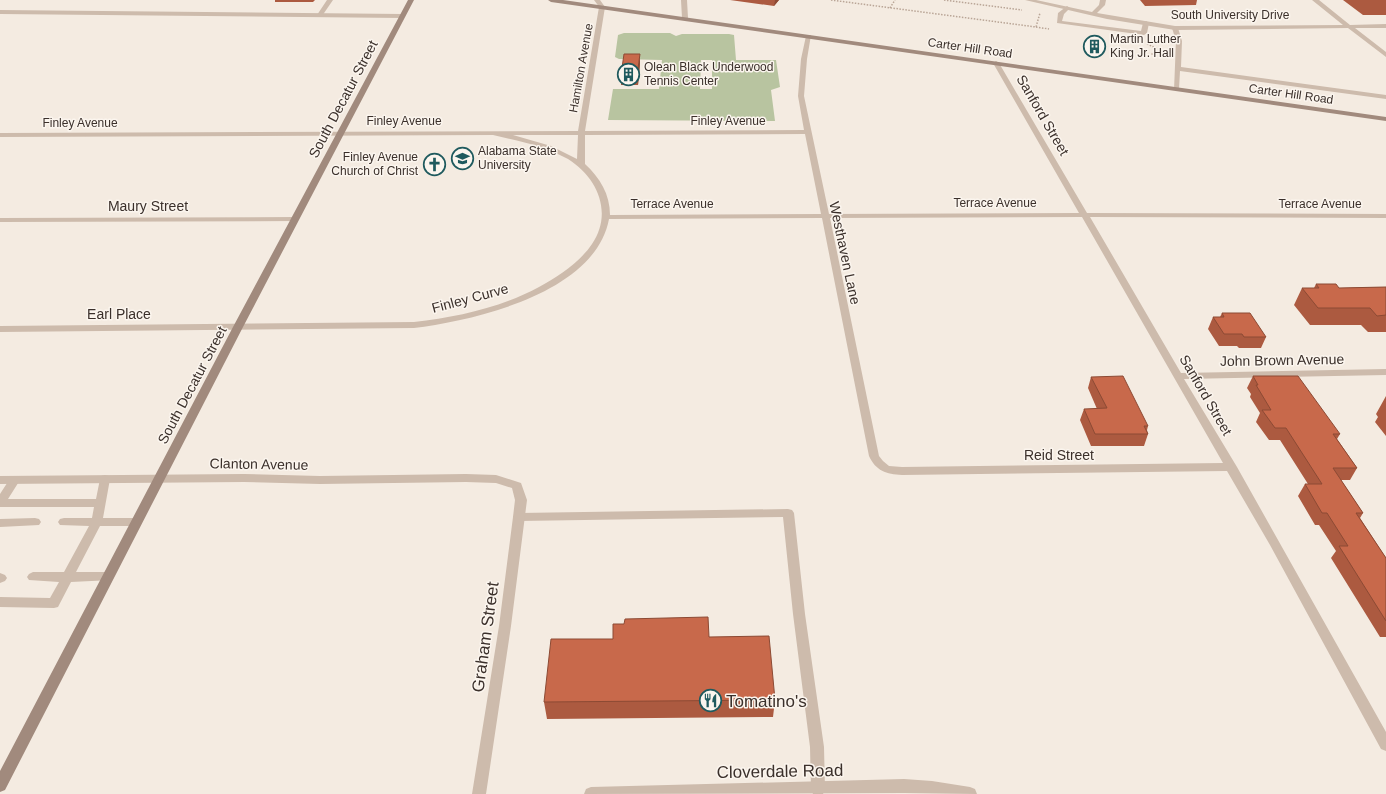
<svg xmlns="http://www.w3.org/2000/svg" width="1386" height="794" viewBox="0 0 1386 794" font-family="Helvetica,sans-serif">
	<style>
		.green { fill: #b8c4a0; fill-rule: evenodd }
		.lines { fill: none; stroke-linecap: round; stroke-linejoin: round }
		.path { stroke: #b9a596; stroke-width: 1.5; stroke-dasharray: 1.5 1.5; stroke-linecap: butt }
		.lane { fill: #cdbbac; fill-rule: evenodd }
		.street { fill: #cdbbac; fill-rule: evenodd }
		.secondary { fill: #a18a7d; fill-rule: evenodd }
		.wall { fill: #ac5a40 }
		.shaded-wall { fill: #8c4a34 }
		.building { fill: #c8694b; stroke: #8c4a34 }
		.labels { text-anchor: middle; stroke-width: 3; stroke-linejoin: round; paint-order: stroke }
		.far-street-label { font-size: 12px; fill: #3b302b; stroke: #fbf5ee }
		.far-poi-label { font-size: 12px; fill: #3b302b; stroke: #fbf5ee; text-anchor: start }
		.street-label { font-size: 14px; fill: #3b302b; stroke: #fbf5ee }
		.near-street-label { font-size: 17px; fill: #3b302b; stroke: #fbf5ee }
		.near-poi-label { font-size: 17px; fill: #3b302b; stroke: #fbf5ee; text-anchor: start }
	</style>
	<rect width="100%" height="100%" fill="#f4ebe1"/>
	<path class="green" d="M 624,33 L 670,33 L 676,36 L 682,34 L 729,34 L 734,35 L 736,60 L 776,60 L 780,87 L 771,90 L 775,121 L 608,120 L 613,89 L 659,89 L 662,60 L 619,59 L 615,57 L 618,35 ZM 701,60 L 712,60 L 712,89 L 700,89 Z"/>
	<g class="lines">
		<path class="path" d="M 831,0 L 1036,27 L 1040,13
			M 944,0 L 1022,10
			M 890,8 L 895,0
			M 1036,27 L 1049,29
			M 1147,44 L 1156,48 L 1155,54 L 1151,54"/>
		<path class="lane" d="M 327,0 L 333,0 L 322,16 L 318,16 L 317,15 Z
			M 594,0 L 600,0 L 605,7 L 604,8 L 600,8 Z
			M 1067,6 L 1070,8 L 1064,14 L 1062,21 L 1141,31 L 1143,23 L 1146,21 L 1149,23 L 1147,33 L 1144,35 L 1057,23 L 1058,13 Z
			M 1175,26 L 1178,28 L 1182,41 L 1181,67 L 1386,95 L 1386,99 L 1180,71 L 1179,89 L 1174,90 L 1176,41 L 1172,28 Z
			M 105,475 L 109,476 L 110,479 L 103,518 L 136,518 L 140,519 L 142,522 L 140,525 L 136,526 L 100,526 L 76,572 L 108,572 L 112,574 L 114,577 L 112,580 L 71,582 L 58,607 L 54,608 L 0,607 L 0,597 L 50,598 L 59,582 L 29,580 L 27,577 L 29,574 L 33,572 L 64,572 L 89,526 L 60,525 L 58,522 L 60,519 L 64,518 L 92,518 L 94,507 L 0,507 L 0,494 L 11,477 L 19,477 L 20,480 L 8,499 L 96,499 L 100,479 L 101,476 Z
			M 788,509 L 792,510 L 794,513 L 805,614 L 824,747 L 825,789 L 823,794 L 813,794 L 811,789 L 810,747 L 793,614 L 783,517 L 519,521 L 515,520 L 513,517 L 515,514 L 519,513 Z
			M 35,518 L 39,519 L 41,522 L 39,525 L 0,527 L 0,519 Z
			M 0,573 L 5,575 L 7,578 L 5,581 L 0,583 Z"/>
		<path class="street" d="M 681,0 L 687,0 L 688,18 L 685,20 L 682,18 Z
			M 1025,0 L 1036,0 L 1092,12 L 1099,5 L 1100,0 L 1106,0 L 1105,5 L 1097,13 L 1175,26 L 1343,25 L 1312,0 L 1319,0 L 1350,25 L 1386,24 L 1386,28 L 1355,28 L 1386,52 L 1386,57 L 1348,28 L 1175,30 L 1107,19 Z
			M 602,5 L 605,7 L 585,131 L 804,130 L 798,96 L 801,59 L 806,36 L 811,35 L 807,59 L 804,96 L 829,214 L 1079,213 L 993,63 L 996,61 L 999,63 L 1087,213 L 1386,214 L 1386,218 L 1090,217 L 1181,373 L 1386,369 L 1386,375 L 1184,379 L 1237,467 L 1386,732 L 1386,751 L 1381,749 L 1270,545 L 1227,471 L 902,475 C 886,474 876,471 869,456 L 822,218 L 609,219 C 595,293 476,320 414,328 L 0,332 L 0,326 L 414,322 C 457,317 500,308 539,287 C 558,277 580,262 592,244 C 613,213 598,178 568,159 C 545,146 519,141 493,135 L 0,137 L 0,133 L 578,131 L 599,7 ZM 805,134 L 821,214 L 610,215 C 610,194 600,178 585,164 L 585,135 ZM 513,135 L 578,135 L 577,159 L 551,146 ZM 1082,217 L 1223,463 L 902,467 L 889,466 L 883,461 L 879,456 L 830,218 Z
			M 0,10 L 402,14 L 405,16 L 402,18 L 0,14 Z
			M 295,217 L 298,217 L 298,221 L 0,222 L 0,218 Z
			M 244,474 L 320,476 L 466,474 L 496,475 L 521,483 L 527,500 L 511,626 L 486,794 L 472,794 L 499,626 L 513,517 L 515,500 L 512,488 L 496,483 L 466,482 L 320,484 L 244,482 L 0,484 L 0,476 Z
			M 904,779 L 932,781 L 970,787 L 975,789 L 977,794 L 904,793 L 584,794 L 586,789 L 591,787 Z"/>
		<path class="secondary" d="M 408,0 L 414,0 L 243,327 L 5,790 L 0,792 L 0,771 L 233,327 Z
			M 548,0 L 563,0 L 1386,117 L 1386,121 L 551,2 Z"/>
	</g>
	<path class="wall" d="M 275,0 L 315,0 L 313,2 L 275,2 Z
		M 730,0 L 779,0 L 774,6 Z
		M 1140,0 L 1197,0 L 1196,5 L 1145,6 Z
		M 1343,0 L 1386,0 L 1386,15 L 1363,15 Z
		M 640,63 L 638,85 L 621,85 L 621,75 Z
		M 1316,284 L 1339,288 L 1386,287 L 1386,332 L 1368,332 L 1361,325 L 1310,325 L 1294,305 L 1302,288 L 1314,288 Z
		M 1222,313 L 1266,337 L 1261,348 L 1239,348 L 1237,346 L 1219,346 L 1208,329 L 1213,317 L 1220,317 Z
		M 1253,376 L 1340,434 L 1337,439 L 1357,468 L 1350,480 L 1341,480 L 1363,513 L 1360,518 L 1386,558 L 1386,637 L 1380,637 L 1331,558 L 1336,551 L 1319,525 L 1315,525 L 1298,496 L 1305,484 L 1308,484 L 1280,440 L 1269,440 L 1256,422 L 1260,413 L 1250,397 L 1251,394 L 1247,388 Z
		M 1091,377 L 1148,426 L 1147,430 L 1148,434 L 1144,446 L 1091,446 L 1080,420 L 1084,409 L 1097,409 L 1088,388 Z
		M 1386,396 L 1386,436 L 1375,422 L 1378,417 L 1376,414 Z
		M 624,624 L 709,637 L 775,700 L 773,717 L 547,719 L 544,702 L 613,639 Z"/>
	<path class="shaded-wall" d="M 775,0 L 779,0 L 774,6 Z
		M 640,54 L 640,63 L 638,85 L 637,75 Z"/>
	<path class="building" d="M 624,54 L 640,54 L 637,75 L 621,75 Z
		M 1316,284 L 1336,284 L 1339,288 L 1386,287 L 1386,315 L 1377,316 L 1370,308 L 1318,308 L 1302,288 L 1319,288 Z
		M 1222,313 L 1250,313 L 1266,337 L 1244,337 L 1242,334 L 1224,334 L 1213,317 L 1224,317 Z
		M 1123,376 L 1148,426 L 1144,426 L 1148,434 L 1095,434 L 1084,409 L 1107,408 L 1091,377 Z
		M 1253,376 L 1298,376 L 1340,434 L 1333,434 L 1357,468 L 1333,468 L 1363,513 L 1356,513 L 1386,558 L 1386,621 L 1339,546 L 1348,546 L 1327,513 L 1322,513 L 1305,484 L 1322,484 L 1286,428 L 1275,428 L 1262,410 L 1271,410 L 1256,385 L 1258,385 Z
		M 708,617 L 709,637 L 769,636 L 775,700 L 544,702 L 551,639 L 613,639 L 613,624 L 624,624 L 625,619 Z"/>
	<defs>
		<symbol id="building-ring" viewBox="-11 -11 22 22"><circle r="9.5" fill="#fbf5ee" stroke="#1f5a5e" stroke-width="1.5"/><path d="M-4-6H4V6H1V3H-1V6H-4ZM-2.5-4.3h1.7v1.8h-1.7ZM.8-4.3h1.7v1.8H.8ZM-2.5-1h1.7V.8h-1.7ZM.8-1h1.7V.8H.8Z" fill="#1f5a5e"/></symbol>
		<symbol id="university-ring" viewBox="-11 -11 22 22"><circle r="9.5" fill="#fbf5ee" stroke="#1f5a5e" stroke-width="1.5"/><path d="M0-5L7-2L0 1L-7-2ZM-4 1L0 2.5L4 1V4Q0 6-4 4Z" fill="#1f5a5e"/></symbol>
		<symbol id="church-ring" viewBox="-11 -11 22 22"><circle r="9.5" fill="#fbf5ee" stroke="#1f5a5e" stroke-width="1.5"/><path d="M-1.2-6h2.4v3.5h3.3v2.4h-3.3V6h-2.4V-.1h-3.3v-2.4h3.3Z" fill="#1f5a5e"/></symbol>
		<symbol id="restaurant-ring" viewBox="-11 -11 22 22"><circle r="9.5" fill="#fbf5ee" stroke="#1f5a5e" stroke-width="1.5"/><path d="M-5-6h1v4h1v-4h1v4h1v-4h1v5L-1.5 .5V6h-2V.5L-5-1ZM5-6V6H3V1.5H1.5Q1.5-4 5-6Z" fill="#1f5a5e"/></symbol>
	</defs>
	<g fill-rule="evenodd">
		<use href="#building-ring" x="1082" y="34" width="25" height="25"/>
		<use href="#building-ring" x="616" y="62" width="25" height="25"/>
		<use href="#university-ring" x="450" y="146" width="25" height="25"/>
		<use href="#church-ring" x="422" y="152" width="25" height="25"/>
		<use href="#restaurant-ring" x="698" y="688" width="25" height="25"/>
	</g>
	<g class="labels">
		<g class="far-street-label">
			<text x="1230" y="19">South University Drive</text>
			<text transform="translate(970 48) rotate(8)" y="4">Carter Hill Road</text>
			<text transform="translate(581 68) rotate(-80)" y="4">Hamilton Avenue</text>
			<text transform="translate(1291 94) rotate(8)" y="4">Carter Hill Road</text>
			<text x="404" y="125">Finley Avenue</text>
			<text x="728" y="125">Finley Avenue</text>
			<text x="80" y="127">Finley Avenue</text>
			<text x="995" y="207">Terrace Avenue</text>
			<text x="672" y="208">Terrace Avenue</text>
			<text x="1320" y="208">Terrace Avenue</text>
		</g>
		<g class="far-poi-label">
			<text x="1110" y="43">Martin Luther<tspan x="1110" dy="14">King Jr. Hall</tspan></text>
			<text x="644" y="71">Olean Black Underwood<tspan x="644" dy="14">Tennis Center</tspan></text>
			<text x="478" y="155">Alabama State<tspan x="478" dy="14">University</tspan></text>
			<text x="418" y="161" text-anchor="end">Finley Avenue<tspan x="418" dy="14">Church of Christ</tspan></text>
		</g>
		<g class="street-label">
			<text transform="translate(343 99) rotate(-62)" y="5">South Decatur Street</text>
			<text transform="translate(1043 115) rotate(60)" y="5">Sanford Street</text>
			<text x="148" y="211">Maury Street</text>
			<text transform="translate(845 253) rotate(78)" y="5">Westhaven Lane</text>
			<text transform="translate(470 298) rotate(-15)" y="5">Finley Curve</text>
			<text x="119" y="319">Earl Place</text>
			<text transform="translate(1282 360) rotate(-1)" y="5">John Brown Avenue</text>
			<text transform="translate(192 385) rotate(-62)" y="5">South Decatur Street</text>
			<text transform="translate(1206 395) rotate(60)" y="5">Sanford Street</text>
			<text x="1059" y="460">Reid Street</text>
			<text transform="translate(259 464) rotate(1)" y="5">Clanton Avenue</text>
		</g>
		<g class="near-street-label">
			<text transform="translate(485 637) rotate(-82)" y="6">Graham Street</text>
			<text transform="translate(780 771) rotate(-1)" y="6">Cloverdale Road</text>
		</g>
		<g class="near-poi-label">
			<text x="726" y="707">Tomatino's</text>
		</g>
	</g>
</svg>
